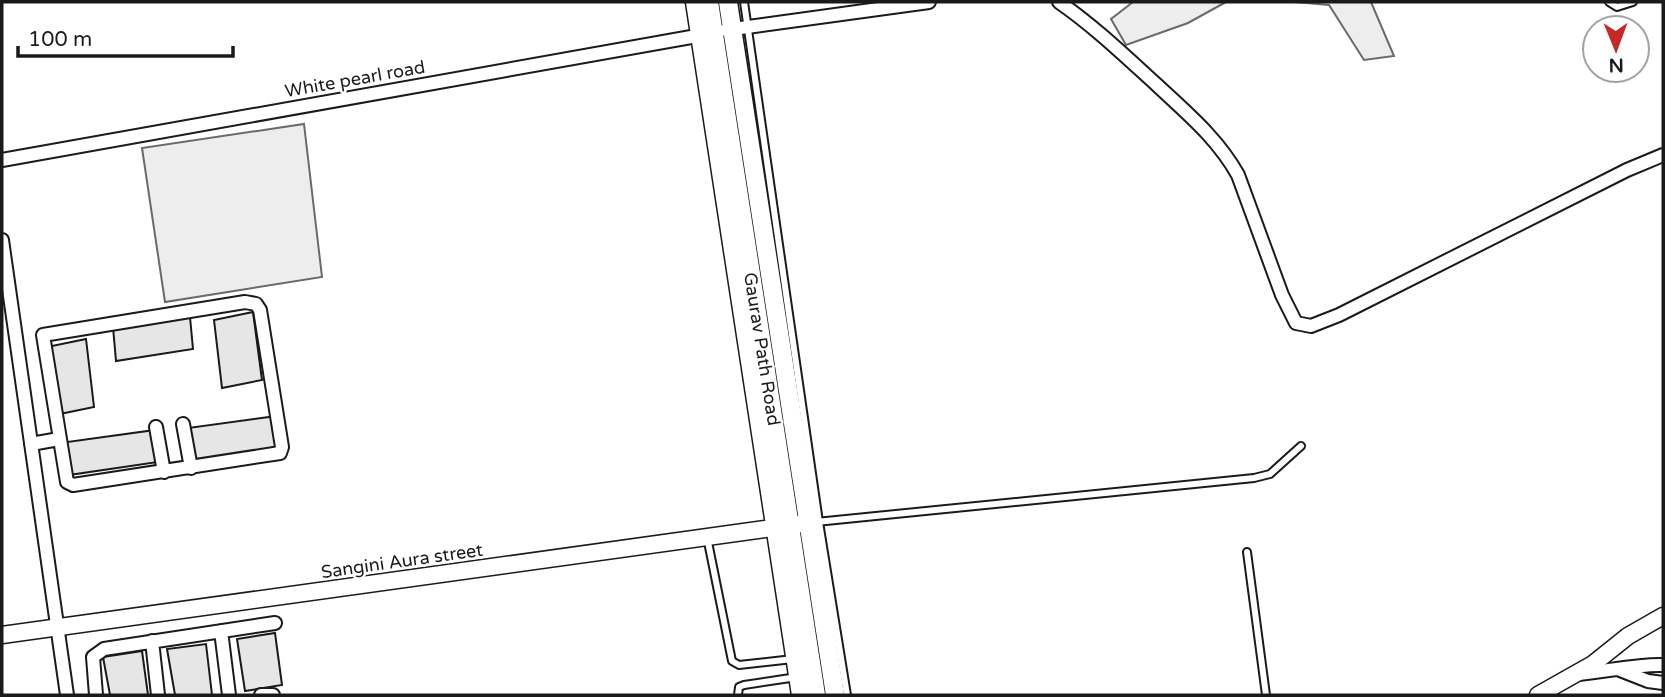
<svg xmlns="http://www.w3.org/2000/svg" width="1665" height="697" viewBox="0 0 1665 697" font-family="'Varela Round',sans-serif">
	<style>
		.built { fill: #ededed; stroke: #6a6a6a; stroke-width: 2 }
		.building { fill: #e6e6e6; stroke: #1a1a1a; stroke-width: 2 }
		.lines { fill: none; stroke-linecap: round; stroke-linejoin: round }
		.service-casing { stroke: #1a1a1a; stroke-width: 10 }
		.minor-casing { stroke: #1a1a1a; stroke-width: 16 }
		.tertiary-casing { stroke: #1a1a1a; stroke-width: 19 }
		.secondary-casing { stroke: #1a1a1a; stroke-width: 21 }
		.service { stroke: #fff; stroke-width: 6 }
		.minor { stroke: #fff; stroke-width: 12 }
		.tertiary { stroke: #fff; stroke-width: 16 }
		.secondary { stroke: #fff; stroke-width: 18 }
		.labels { text-anchor: middle; stroke-width: 5; stroke-linejoin: round; paint-order: stroke }
		.street-label { font-size: 18px; fill: #1a1a1a; stroke: #fff }
	</style>
	<rect width="100%" height="100%" fill="#fff"/>
	<path class="built" d="M 1133,2 L 1226,2 L 1188,23 L 1126,45 L 1111,19 Z
		M 1295,2 L 1371,2 L 1394,56 L 1364,60 L 1329,5 Z
		M 304,124 L 322,277 L 165,302 L 142,148 Z"/>
	<path class="building" d="M 253,312 L 262,380 L 222,388 L 214,320 Z
		M 190,317 L 193,349 L 116,361 L 113,327 Z
		M 86,339 L 94,407 L 55,415 L 47,347 Z
		M 277,416 L 280,448 L 191,461 L 188,428 Z
		M 155,430 L 158,462 L 69,475 L 67,442 Z
		M 275,633 L 282,685 L 245,691 L 237,639 Z
		M 206,644 L 212,695 L 175,695 L 167,649 Z
		M 142,651 L 148,695 L 110,695 L 103,657 Z"/>
	<g class="lines">
		<defs>
			<path id="service" d="M 744,2 L 819,522 L 847,695
				M 1609,2 L 1617,7 L 1633,2
				M 816,522 L 1254,478 L 1270,474 L 1301,446
				M 707,537 L 732,661 L 739,665 L 793,659
				M 1247,552 L 1266,695
				M 738,695 L 739,687 L 744,685 L 797,677"/>
			<path id="minor" d="M 1059,2 C 1095,27 1126,57 1158,86 C 1188,114 1218,139 1238,175 L 1282,295 L 1296,323 L 1311,326 L 1339,315 L 1627,170 L 1663,155
				M 726,30 L 929,2
				M 2,160 L 708,34
				M 2,240 L 67,695
				M 245,302 L 256,304 L 260,310 L 282,447 L 280,453 L 73,485 L 67,482 L 43,335 Z
				M 183,424 L 191,468
				M 156,427 L 164,472
				M 31,444 L 59,439
				M 221,631 L 229,695
				M 152,641 L 158,695
				M 1620,670 L 1648,681 L 1663,683
				M 1577,674 C 1604,672 1637,664 1663,665
				M 96,695 L 93,657 L 104,649 L 275,623
				M 261,695 L 273,695"/>
			<path id="tertiary" d="M 694,2 L 800,695
				M 2,635 L 801,524
				M 1538,695 L 1593,664 L 1628,636 L 1663,616"/>
			<path id="secondary" d="M 709,2 L 816,695
				M 728,2 L 835,695"/>
		</defs>
		<use href="#service" class="service-casing"/>
		<use href="#minor" class="minor-casing"/>
		<use href="#tertiary" class="tertiary-casing"/>
		<use href="#secondary" class="secondary-casing"/>
		<use href="#service" class="service"/>
		<use href="#minor" class="minor"/>
		<use href="#tertiary" class="tertiary"/>
		<use href="#secondary" class="secondary"/>
	</g>
	<g class="labels">
		<g class="street-label">
			<text transform="translate(355 79) rotate(-10)" y="6">White pearl road</text>
			<text transform="translate(762 349) rotate(81)" y="6">Gaurav Path Road</text>
			<text transform="translate(402 561) rotate(-8)" y="6">Sangini Aura street</text>
		</g>
	</g>
	<rect width="1665" height="697" fill="none" stroke="#1a1a1a" stroke-width="7"/>
	<g transform="translate(1616 49) rotate(179)"><circle r="33" fill="#ffffff" stroke="#a3a3a3" stroke-width="2"/>
	<path d="M0-5L12 26L0 18L-12 26Z" fill="#c62828"/>
	<text y="-10" font-size="19" font-weight="bold" text-anchor="middle" fill="#1a1a1a">N</text>
	</g>
	<path d="M18 46v10h215v-10" fill="none" stroke="#1a1a1a" stroke-width="3.5"/>
	<text x="28" y="46" font-size="21" fill="#1a1a1a" stroke="#ffffff" stroke-width="5" paint-order="stroke">100 m</text>
</svg>
